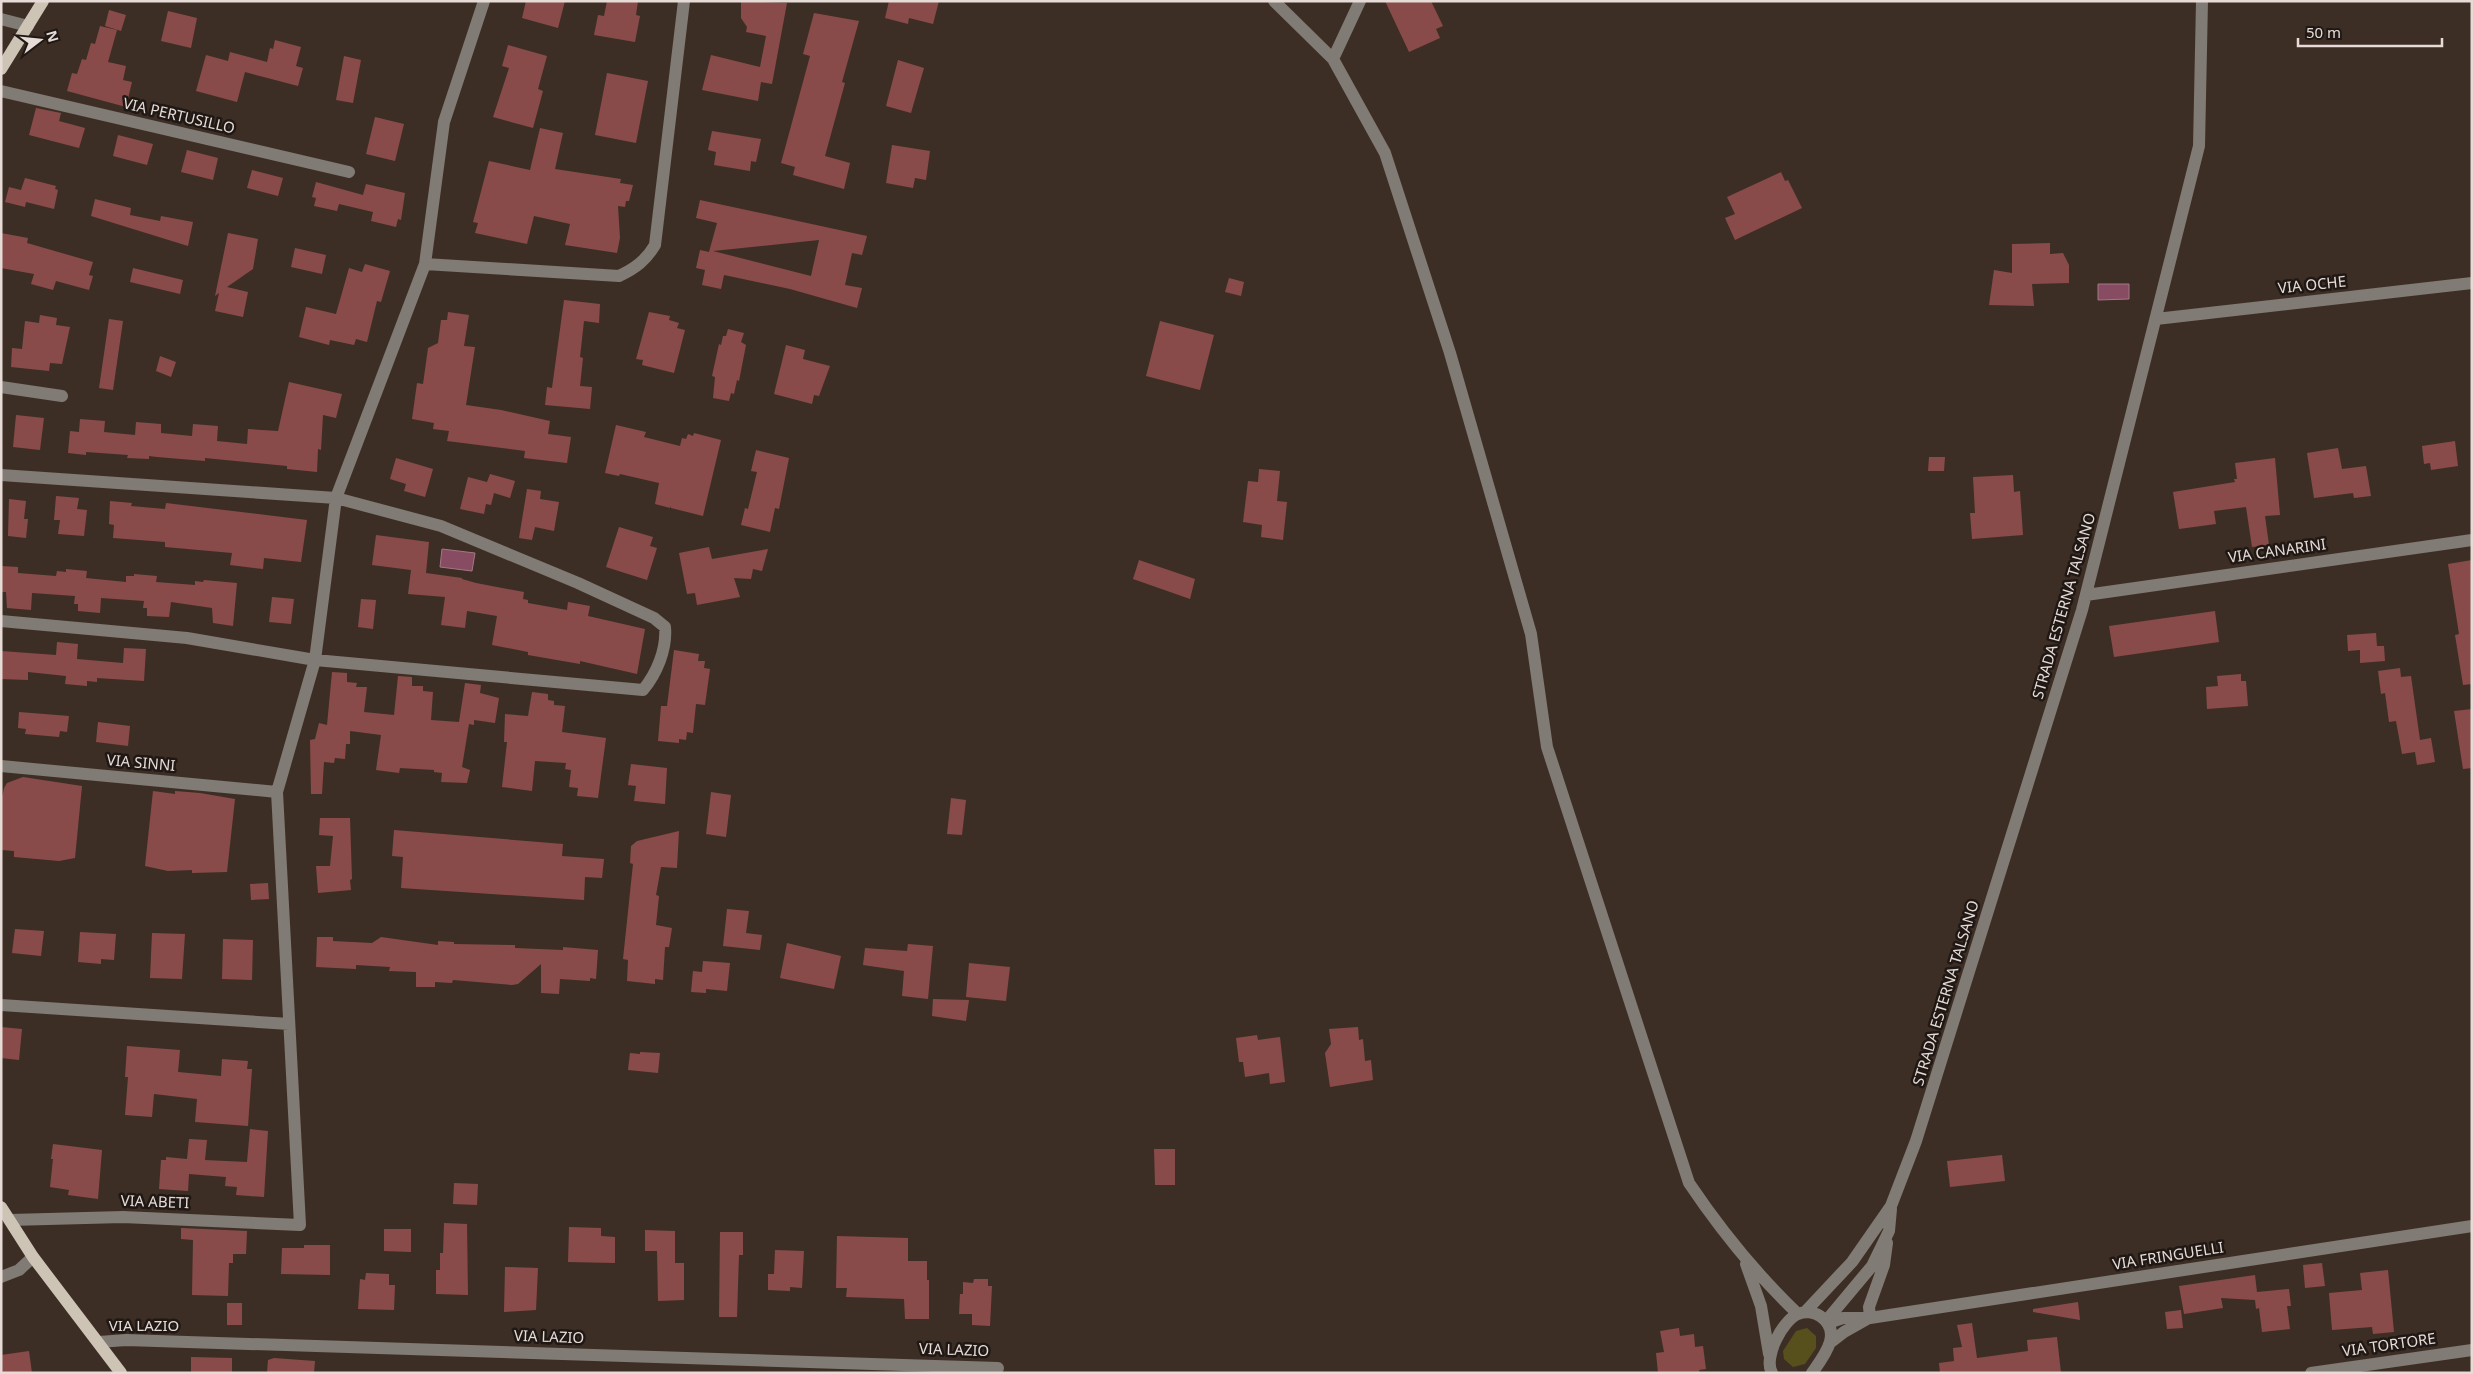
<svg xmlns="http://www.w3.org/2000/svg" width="2473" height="1374" viewBox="0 0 2473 1374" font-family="'Noto Sans',sans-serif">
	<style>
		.green { fill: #57501d }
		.water { fill: #874c62; stroke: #a47785 }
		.building { fill: #894b49; fill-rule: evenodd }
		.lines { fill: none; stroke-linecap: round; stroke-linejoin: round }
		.minor { stroke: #807b74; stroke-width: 12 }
		.major { stroke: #cec4b6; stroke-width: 12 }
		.labels { text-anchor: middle; stroke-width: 5; stroke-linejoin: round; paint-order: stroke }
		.street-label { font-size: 15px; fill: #e6dbd6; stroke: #1f1814 }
	</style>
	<rect width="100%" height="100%" fill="#3d2e25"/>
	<path class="green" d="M 1807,1328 L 1816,1336 L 1816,1348 L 1805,1364 L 1793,1367 L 1784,1359 L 1783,1351 L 1796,1331 Z"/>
	<path class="water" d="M 2098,284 L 2129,284 L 2129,299 L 2098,300 Z
		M 442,549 L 475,553 L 472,571 L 440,567 Z"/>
	<path class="building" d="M 526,1 L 565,1 L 558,28 L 522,18 Z
		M 607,1 L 638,1 L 636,15 L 640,16 L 635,42 L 594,35 L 598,15 L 604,16 Z
		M 741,1 L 787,3 L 772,84 L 761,82 L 758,101 L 702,90 L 711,55 L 760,67 L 766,36 L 746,32 L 747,27 L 741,18 Z
		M 889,1 L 939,1 L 933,24 L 909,18 L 908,24 L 885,18 Z
		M 1385,1 L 1431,1 L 1443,26 L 1436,29 L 1440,38 L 1409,52 Z
		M 109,10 L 126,15 L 121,31 L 105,26 Z
		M 168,11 L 197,18 L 191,48 L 161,41 Z
		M 814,13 L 859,21 L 842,82 L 845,83 L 825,156 L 850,163 L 844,189 L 793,175 L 795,167 L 781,163 L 810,56 L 803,54 Z
		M 100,26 L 117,30 L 108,62 L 126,66 L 123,80 L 132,82 L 126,107 L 67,91 L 72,73 L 77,74 L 82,59 L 86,60 L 91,43 L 95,44 Z
		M 275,40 L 301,47 L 296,66 L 303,68 L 298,86 L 245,72 L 237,102 L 196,91 L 206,55 L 228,61 L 230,52 L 267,62 L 270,48 L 273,49 Z
		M 508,45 L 547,56 L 538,89 L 543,91 L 533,128 L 493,117 L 509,68 L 502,66 Z
		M 344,56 L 361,60 L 353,103 L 336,100 Z
		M 898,60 L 924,68 L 911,113 L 886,106 Z
		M 607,73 L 648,81 L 636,143 L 595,135 Z
		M 36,108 L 61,113 L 59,121 L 85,128 L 79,148 L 29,135 Z
		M 375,117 L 404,124 L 395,161 L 366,154 Z
		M 540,128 L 563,133 L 555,169 L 621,179 L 620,183 L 633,185 L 629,201 L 626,201 L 625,207 L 618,206 L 620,238 L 617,253 L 565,245 L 570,224 L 534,216 L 527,244 L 475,233 L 478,223 L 473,222 L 489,161 L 530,170 Z
		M 712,131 L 761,139 L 756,162 L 751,161 L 750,171 L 714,165 L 716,152 L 708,150 Z
		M 118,135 L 153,144 L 147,165 L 113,156 Z
		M 892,145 L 930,151 L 926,180 L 915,178 L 913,188 L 886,183 Z
		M 187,150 L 218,158 L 213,180 L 181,172 Z
		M 252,170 L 283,178 L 278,196 L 247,188 Z
		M 1781,172 L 1785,181 L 1788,180 L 1802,208 L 1735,240 L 1725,218 L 1735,214 L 1727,197 Z
		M 25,178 L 56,186 L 55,189 L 58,190 L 54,209 L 26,202 L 25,207 L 5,202 L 9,187 L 21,190 Z
		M 316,182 L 363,195 L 366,184 L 405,193 L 401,220 L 398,219 L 396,227 L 371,221 L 373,212 L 339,204 L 337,211 L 314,206 L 316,198 L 312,197 Z
		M 95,199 L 131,208 L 130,215 L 160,221 L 161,216 L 193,222 L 188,246 L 91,216 Z
		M 700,200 L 867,236 L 862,255 L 852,253 L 845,285 L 862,288 L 857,308 L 790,289 L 724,275 L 721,289 L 702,285 L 705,270 L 696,268 L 700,250 L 709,252 L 717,223 L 696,218 ZM 819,240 L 811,276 L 713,251 Z
		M 1,233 L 28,238 L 27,243 L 93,262 L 89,275 L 93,276 L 89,290 L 56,281 L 53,290 L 31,284 L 34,274 L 1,268 Z
		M 228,233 L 258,239 L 253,269 L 227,287 L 248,292 L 243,317 L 215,311 L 219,293 L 215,296 Z
		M 2050,243 L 2050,254 L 2063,253 L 2069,265 L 2069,283 L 2032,284 L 2034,306 L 1989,305 L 1994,270 L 2012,273 L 2012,244 Z
		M 295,248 L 326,255 L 322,274 L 291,267 Z
		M 365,264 L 390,271 L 381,302 L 377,301 L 367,342 L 356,339 L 354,345 L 330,340 L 329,345 L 299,337 L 306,307 L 336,314 L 349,268 L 362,272 Z
		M 133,268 L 183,280 L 180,294 L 130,282 Z
		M 1229,278 L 1244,282 L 1241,296 L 1225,292 Z
		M 564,300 L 600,304 L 599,323 L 584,321 L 580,357 L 583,358 L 580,386 L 592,387 L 590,409 L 545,405 L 547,387 L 552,388 Z
		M 448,312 L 469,315 L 464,346 L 475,347 L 466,405 L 501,410 L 550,421 L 548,434 L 571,437 L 567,463 L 524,458 L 525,451 L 447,441 L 449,431 L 433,429 L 434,423 L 412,419 L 417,383 L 423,384 L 428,348 L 438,343 L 441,320 L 447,320 Z
		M 649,312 L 670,316 L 669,320 L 679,323 L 677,328 L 685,330 L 674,373 L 642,365 L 643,360 L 636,359 Z
		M 40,315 L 57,318 L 56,325 L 70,327 L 62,364 L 50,363 L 49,371 L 11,367 L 12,348 L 22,349 L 25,321 L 39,323 Z
		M 109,319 L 123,321 L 113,390 L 99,388 Z
		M 1160,321 L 1214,335 L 1200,390 L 1146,376 Z
		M 728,329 L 744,333 L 741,342 L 746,345 L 739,381 L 737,380 L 734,394 L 731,393 L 729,401 L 713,398 L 715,377 L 712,376 L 719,344 L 721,345 L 723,336 L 726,336 Z
		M 786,345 L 805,350 L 803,359 L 830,366 L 819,396 L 814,395 L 812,404 L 774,394 Z
		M 160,356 L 176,362 L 171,377 L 156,371 Z
		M 289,382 L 342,394 L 336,418 L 323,415 L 321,450 L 318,449 L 317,472 L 287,469 L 287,466 L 205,458 L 205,461 L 157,457 L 149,456 L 149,459 L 127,458 L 128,455 L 86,452 L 86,455 L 68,453 L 70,431 L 79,432 L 80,419 L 105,421 L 104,432 L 135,435 L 136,422 L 161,424 L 161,433 L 192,436 L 193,424 L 218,426 L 217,441 L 247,444 L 248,429 L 278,431 Z
		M 16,415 L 44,418 L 40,450 L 13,447 Z
		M 616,425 L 646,432 L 644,437 L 680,446 L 682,438 L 686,439 L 688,434 L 693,436 L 694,433 L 721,440 L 703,516 L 671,508 L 671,506 L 670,508 L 655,504 L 659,483 L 620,474 L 619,476 L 605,473 Z
		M 2455,441 L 2458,466 L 2431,470 L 2430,463 L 2424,464 L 2422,446 Z
		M 2338,448 L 2342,469 L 2366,466 L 2371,496 L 2354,498 L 2353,493 L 2314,498 L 2307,453 Z
		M 756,450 L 789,458 L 779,509 L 775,508 L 770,532 L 741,525 L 745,508 L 748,509 L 757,472 L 751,471 Z
		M 1929,457 L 1945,457 L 1944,471 L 1928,471 Z
		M 396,458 L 433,469 L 425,497 L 404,491 L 406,484 L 390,479 Z
		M 2275,458 L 2280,515 L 2265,516 L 2269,545 L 2252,547 L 2246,507 L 2214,511 L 2216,524 L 2179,529 L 2173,492 L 2235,482 L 2234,479 L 2237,479 L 2235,463 Z
		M 1259,469 L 1280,471 L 1277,501 L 1287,502 L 1283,540 L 1261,537 L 1262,525 L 1243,522 L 1248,481 L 1258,482 Z
		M 490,474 L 515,481 L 510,498 L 494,493 L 491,505 L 486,504 L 484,514 L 460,509 L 468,477 L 487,482 Z
		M 2013,475 L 2014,492 L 2020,491 L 2023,535 L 1972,539 L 1970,513 L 1975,513 L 1973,477 Z
		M 527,489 L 541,491 L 540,499 L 559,502 L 554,531 L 535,527 L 532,540 L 519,538 Z
		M 56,496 L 79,498 L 77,509 L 87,510 L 84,536 L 58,534 L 60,520 L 54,520 Z
		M 9,499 L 26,501 L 24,519 L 28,519 L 26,538 L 8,536 Z
		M 110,501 L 132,503 L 131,506 L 165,509 L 166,503 L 307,520 L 301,562 L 264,558 L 263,569 L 230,565 L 232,553 L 165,547 L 165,542 L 113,538 L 114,525 L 109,524 Z
		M 619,527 L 653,537 L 650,546 L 657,548 L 647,580 L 606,567 Z
		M 376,535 L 429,542 L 426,573 L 462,578 L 462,579 L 476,583 L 524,592 L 523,599 L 528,600 L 528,603 L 567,610 L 568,602 L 590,606 L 588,616 L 645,629 L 637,674 L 580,661 L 580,664 L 528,655 L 528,652 L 492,645 L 497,616 L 467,611 L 465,628 L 441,625 L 445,597 L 408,594 L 411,570 L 372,565 Z
		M 709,547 L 712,559 L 768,549 L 762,571 L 753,569 L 751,579 L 734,578 L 740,597 L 697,605 L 695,593 L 687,594 L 679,553 Z
		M 1139,560 L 1195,579 L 1190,599 L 1133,579 Z
		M 2472,560 L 2472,684 L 2463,685 L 2455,635 L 2459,634 L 2448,564 Z
		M 1,566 L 18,567 L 18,573 L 56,576 L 57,571 L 66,572 L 66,569 L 87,571 L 86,578 L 126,582 L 126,576 L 134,576 L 134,574 L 157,576 L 156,582 L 195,585 L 195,581 L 203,582 L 204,580 L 237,583 L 233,626 L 213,623 L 212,608 L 171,602 L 169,617 L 147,616 L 147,608 L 143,608 L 144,601 L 101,598 L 100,613 L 78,611 L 78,604 L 74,604 L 75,596 L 32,593 L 31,610 L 7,608 L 6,592 L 1,592 Z
		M 272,597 L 294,599 L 291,624 L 269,622 Z
		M 361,599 L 376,600 L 373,629 L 358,627 Z
		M 2215,611 L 2219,642 L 2114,657 L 2109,626 Z
		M 2376,633 L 2377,646 L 2384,646 L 2385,661 L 2360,663 L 2360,650 L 2348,651 L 2347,635 Z
		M 57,642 L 78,644 L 77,659 L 123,663 L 124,648 L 146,649 L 144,681 L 97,678 L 97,682 L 87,681 L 87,686 L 65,684 L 66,676 L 28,672 L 28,680 L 1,679 L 1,651 L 56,655 Z
		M 674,650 L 699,654 L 698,661 L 705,661 L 704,668 L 710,669 L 705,705 L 696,704 L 693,733 L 687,732 L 686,740 L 679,739 L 679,743 L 658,741 L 661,706 L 667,706 Z
		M 2400,668 L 2401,677 L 2411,676 L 2420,740 L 2431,738 L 2435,762 L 2417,765 L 2415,752 L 2402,754 L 2396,721 L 2389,722 L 2385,693 L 2381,694 L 2378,671 Z
		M 332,672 L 347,673 L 347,682 L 357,683 L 356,687 L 367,687 L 364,712 L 394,715 L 398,676 L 412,677 L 412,686 L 423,686 L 423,691 L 433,692 L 431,720 L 459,722 L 465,683 L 481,685 L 480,693 L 499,698 L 495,723 L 474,720 L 474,725 L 469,724 L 462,767 L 470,770 L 467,783 L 441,782 L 442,773 L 434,772 L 434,770 L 400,768 L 399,773 L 376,770 L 381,735 L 350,731 L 350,744 L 346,744 L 345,759 L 335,758 L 334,763 L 324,762 L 322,794 L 311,794 L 310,740 L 315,739 L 319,723 L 327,725 Z
		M 2241,674 L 2241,681 L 2246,681 L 2248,706 L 2207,709 L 2206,687 L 2218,686 L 2217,676 Z
		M 532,692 L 548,694 L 548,700 L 554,701 L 554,705 L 565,706 L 562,732 L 606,738 L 598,798 L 577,796 L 578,788 L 569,787 L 571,770 L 565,769 L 566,763 L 535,761 L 532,791 L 502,787 L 507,742 L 504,742 L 505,714 L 528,716 Z
		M 2472,709 L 2472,768 L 2463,769 L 2454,711 Z
		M 19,712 L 69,716 L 67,732 L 60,731 L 59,737 L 25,734 L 26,729 L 18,728 Z
		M 98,722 L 130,726 L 128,746 L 96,742 Z
		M 631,764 L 667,768 L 665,804 L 634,801 L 636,786 L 628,785 Z
		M 23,777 L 82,786 L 75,858 L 59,861 L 14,857 L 14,851 L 1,850 L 1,802 L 4,788 L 7,783 Z
		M 153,791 L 175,794 L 175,791 L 200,793 L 235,799 L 227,872 L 192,873 L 192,870 L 168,871 L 145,866 Z
		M 711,792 L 731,795 L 726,837 L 706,834 Z
		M 951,798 L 966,800 L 962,835 L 947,834 Z
		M 320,818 L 350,818 L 352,879 L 350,880 L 351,890 L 318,893 L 316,866 L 330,866 L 333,836 L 319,835 Z
		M 394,830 L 563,844 L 562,856 L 604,859 L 602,878 L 585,877 L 584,900 L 401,888 L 403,857 L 392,856 Z
		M 679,831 L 677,868 L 661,867 L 656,895 L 659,896 L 656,925 L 672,928 L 669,947 L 665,947 L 663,980 L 655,979 L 655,984 L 627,981 L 628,960 L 623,959 L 633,864 L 630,863 L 631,846 L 637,841 Z
		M 268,883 L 269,899 L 251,900 L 250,884 Z
		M 727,909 L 749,911 L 746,933 L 762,935 L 760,950 L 723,946 Z
		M 15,929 L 44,931 L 41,956 L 12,953 Z
		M 80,932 L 116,934 L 114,960 L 101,959 L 101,964 L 78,962 Z
		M 152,933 L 185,934 L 182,979 L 150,978 Z
		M 317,937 L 333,937 L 333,941 L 372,943 L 381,937 L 438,945 L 438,941 L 454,942 L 454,944 L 515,945 L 515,948 L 563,950 L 563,947 L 598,950 L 596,979 L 590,978 L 590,981 L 560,979 L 559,994 L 541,993 L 541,964 L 518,984 L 512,985 L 453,980 L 452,983 L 435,982 L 435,987 L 416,987 L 416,972 L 389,971 L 390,967 L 356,965 L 356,969 L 316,967 Z
		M 223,939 L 253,940 L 252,980 L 222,979 Z
		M 787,943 L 841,956 L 834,989 L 780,978 Z
		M 908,944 L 933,946 L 928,999 L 902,996 L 904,971 L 863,965 L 865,948 L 907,951 Z
		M 703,961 L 730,963 L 727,991 L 706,989 L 706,993 L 691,992 L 693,971 L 702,972 Z
		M 969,963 L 1010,967 L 1006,1001 L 966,997 Z
		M 933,999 L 969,1000 L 966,1021 L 932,1016 Z
		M 1,1027 L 22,1029 L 19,1060 L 1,1058 Z
		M 1358,1027 L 1359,1040 L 1363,1039 L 1365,1061 L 1371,1060 L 1373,1080 L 1330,1087 L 1325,1053 L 1331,1044 L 1329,1029 Z
		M 1257,1035 L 1258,1040 L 1280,1037 L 1285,1082 L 1270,1084 L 1269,1073 L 1245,1077 L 1243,1062 L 1239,1062 L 1236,1038 Z
		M 127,1046 L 180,1050 L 178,1072 L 221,1076 L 222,1059 L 248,1061 L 247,1069 L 252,1069 L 248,1126 L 195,1122 L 197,1099 L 154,1094 L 152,1117 L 125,1115 L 128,1077 L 125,1077 Z
		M 640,1052 L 660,1053 L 658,1073 L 628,1070 L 630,1053 L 640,1054 Z
		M 250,1129 L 268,1131 L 264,1197 L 236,1195 L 237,1187 L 225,1186 L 226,1177 L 189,1174 L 188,1191 L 159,1189 L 161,1160 L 166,1160 L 166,1157 L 187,1159 L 189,1139 L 207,1140 L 205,1160 L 247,1162 Z
		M 53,1144 L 102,1150 L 98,1199 L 68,1195 L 69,1190 L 50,1187 L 53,1159 L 51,1159 Z
		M 1154,1149 L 1175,1149 L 1175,1185 L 1155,1185 Z
		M 2002,1155 L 2005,1181 L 1950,1187 L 1947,1161 Z
		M 454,1183 L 478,1184 L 477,1205 L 453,1204 Z
		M 444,1223 L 467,1224 L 468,1295 L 436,1294 L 436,1270 L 440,1270 L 440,1253 L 443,1253 Z
		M 569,1227 L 601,1228 L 601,1236 L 615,1237 L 615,1263 L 568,1262 Z
		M 181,1228 L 247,1231 L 246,1254 L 233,1254 L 233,1263 L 229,1263 L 228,1296 L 192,1295 L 193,1240 L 181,1239 Z
		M 384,1229 L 411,1229 L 411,1252 L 384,1251 Z
		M 645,1230 L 675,1231 L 675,1263 L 684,1263 L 684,1300 L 658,1301 L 657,1251 L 645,1251 Z
		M 720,1232 L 743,1232 L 743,1255 L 739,1255 L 737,1317 L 719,1317 Z
		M 837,1236 L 908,1238 L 908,1261 L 927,1261 L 927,1280 L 929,1280 L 929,1319 L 905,1319 L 904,1299 L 846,1297 L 847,1288 L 836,1288 Z
		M 304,1245 L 330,1245 L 330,1275 L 281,1274 L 282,1248 L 304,1248 Z
		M 775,1250 L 804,1251 L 802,1288 L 790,1287 L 790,1291 L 768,1290 L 768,1274 L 774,1274 Z
		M 2322,1263 L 2325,1286 L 2305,1288 L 2303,1265 Z
		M 505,1267 L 538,1268 L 536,1310 L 504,1312 Z
		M 2388,1270 L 2394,1332 L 2373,1334 L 2372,1327 L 2332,1330 L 2329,1293 L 2362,1290 L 2360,1273 Z
		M 366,1273 L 389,1274 L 389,1285 L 395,1285 L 394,1310 L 358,1309 L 360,1279 L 365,1280 Z
		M 2255,1275 L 2257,1292 L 2289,1289 L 2291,1306 L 2287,1306 L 2290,1329 L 2262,1332 L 2259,1308 L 2256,1309 L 2255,1300 L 2221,1298 L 2223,1308 L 2184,1314 L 2179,1286 Z
		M 974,1279 L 988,1279 L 988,1286 L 992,1286 L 990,1326 L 972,1325 L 972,1314 L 959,1314 L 960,1294 L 963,1294 L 963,1282 L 973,1283 Z
		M 2078,1302 L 2080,1320 L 2033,1312 L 2033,1309 Z
		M 227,1303 L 242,1303 L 242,1325 L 227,1325 Z
		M 2181,1310 L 2183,1328 L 2167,1329 L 2165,1312 Z
		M 1972,1323 L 1977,1358 L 2028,1351 L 2027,1340 L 2057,1337 L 2061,1373 L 1940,1373 L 1939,1363 L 1954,1361 L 1953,1348 L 1962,1347 L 1957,1325 Z
		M 1679,1328 L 1680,1336 L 1694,1334 L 1695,1347 L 1703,1346 L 1706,1369 L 1699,1370 L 1700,1373 L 1658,1373 L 1656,1353 L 1664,1352 L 1660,1331 Z
		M 29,1351 L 32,1373 L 1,1373 L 1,1355 Z
		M 191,1357 L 232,1358 L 232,1373 L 191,1373 Z
		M 274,1358 L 315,1361 L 314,1373 L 267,1373 L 268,1360 Z"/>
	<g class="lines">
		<path class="minor" d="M 1274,1 L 1333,59 L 1385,153 L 1450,353 L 1531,634 L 1547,747 L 1689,1183 C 1722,1232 1755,1273 1798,1314
			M 1,19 L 28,26
			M 1333,59 L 1360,1
			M 1,91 L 349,172
			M 425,264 L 619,276 C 636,268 646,260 655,245 L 684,1
			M 2156,319 L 2472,283
			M 1,387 L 62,396
			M 1,475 L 336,498 L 441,526 L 578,583 L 654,618 L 665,627 C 667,649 657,673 643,690 L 315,660 L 187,638 L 1,621
			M 2086,595 L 2472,540
			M 1,766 L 277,792
			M 1,1005 L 289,1024
			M 10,1220 L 123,1217 L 300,1225 L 277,792 L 315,660 L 336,498 L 425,264 L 444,122 L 484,1
			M 1746,1264 L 1761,1306 L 1769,1354
			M 1,1277 L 19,1270 L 33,1257
			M 1805,1312 L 1852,1262 L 1891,1206 L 1916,1141 L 2082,610 L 2199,146 L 2202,1
			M 1870,1318 L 1869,1307 L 1884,1265 L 1887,1243
			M 1826,1321 L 1872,1266 L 1889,1231 L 1891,1209
			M 1828,1323 L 1843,1318 L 1870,1318 L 2472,1226
			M 99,1342 L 126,1340 L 998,1368
			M 1831,1342 L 1844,1332 L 1867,1319
			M 1772,1373 C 1763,1357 1783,1320 1798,1314 C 1805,1311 1814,1312 1820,1316 C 1844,1332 1823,1357 1812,1373
			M 2311,1373 L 2472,1350"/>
		<path class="major" d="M 1,69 L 43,1
			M 1,1207 L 33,1257 L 121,1373"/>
	</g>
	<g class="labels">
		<g class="street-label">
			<text transform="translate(179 116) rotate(13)" y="5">VIA PERTUSILLO</text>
			<text transform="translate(2312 285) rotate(-6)" y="5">VIA OCHE</text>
			<text transform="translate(2277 551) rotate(-8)" y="5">VIA CANARINI</text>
			<text transform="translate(2064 606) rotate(-74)" y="5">STRADA ESTERNA TALSANO</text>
			<text transform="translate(141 763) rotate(5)" y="5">VIA SINNI</text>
			<text transform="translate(1946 993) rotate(-73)" y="5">STRADA ESTERNA TALSANO</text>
			<text transform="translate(155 1202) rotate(2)" y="5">VIA ABETI</text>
			<text transform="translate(2168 1256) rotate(-9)" y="5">VIA FRINGUELLI</text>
			<text x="144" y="1331">VIA LAZIO</text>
			<text transform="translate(549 1337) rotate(2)" y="5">VIA LAZIO</text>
			<text transform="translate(2389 1345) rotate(-8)" y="5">VIA TORTORE</text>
			<text transform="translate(954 1350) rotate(2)" y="5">VIA LAZIO</text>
		</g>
	</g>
	<rect width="2473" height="1374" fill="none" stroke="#e6dbd6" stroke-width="5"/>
	<g transform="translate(40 40) rotate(74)" stroke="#1f1814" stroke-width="4" paint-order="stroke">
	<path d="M0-4L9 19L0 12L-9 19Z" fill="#e6dbd6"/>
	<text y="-8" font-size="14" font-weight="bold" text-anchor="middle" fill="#e6dbd6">N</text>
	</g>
	<path d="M2298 38v8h144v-8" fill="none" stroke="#e6dbd6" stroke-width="2.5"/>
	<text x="2306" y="38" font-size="15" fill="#e6dbd6" stroke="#1f1814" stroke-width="4" paint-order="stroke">50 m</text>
</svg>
